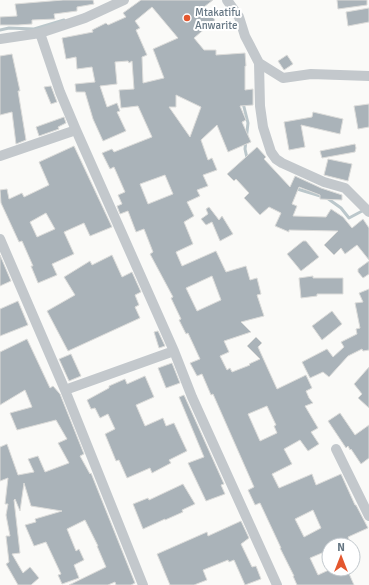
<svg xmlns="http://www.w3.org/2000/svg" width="369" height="585" viewBox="0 0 369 585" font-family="Signika,sans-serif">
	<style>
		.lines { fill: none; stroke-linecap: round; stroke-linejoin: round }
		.stream { stroke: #bbc7cb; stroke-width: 3 }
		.building { fill: #aab3b9; stroke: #dcdcda; fill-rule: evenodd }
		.street { stroke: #c3c8cc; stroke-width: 10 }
		.poi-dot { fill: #e4572e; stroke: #fff; stroke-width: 1.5 }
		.labels { text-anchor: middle; stroke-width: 4; stroke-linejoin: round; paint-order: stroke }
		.poi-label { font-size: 11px; fill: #657683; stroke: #fff; text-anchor: start }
	</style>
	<rect width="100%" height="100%" fill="#fafaf8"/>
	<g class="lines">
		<path class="stream" d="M 0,30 L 9,28 L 34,29 L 64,20
			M 243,103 L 248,123 L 245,149 L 247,158
			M 294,188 L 327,198 L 341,208 L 349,218 L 364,210"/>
	</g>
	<path class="building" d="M 63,0 L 93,0 L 94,4 L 77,7 L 77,11 L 54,14 L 55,19 L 32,20 L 32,24 L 18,25 L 0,25 L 0,17 L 17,16 L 15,4 Z
		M 141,0 L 213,0 L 204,7 L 215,20 L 194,38 L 204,50 L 216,50 L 216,55 L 245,53 L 246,66 L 245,66 L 245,90 L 253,89 L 253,105 L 240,106 L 246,120 L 242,122 L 251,142 L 228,152 L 217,125 L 201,140 L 208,160 L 212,158 L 217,170 L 203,175 L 208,186 L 197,190 L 200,196 L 187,202 L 194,216 L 184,222 L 193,244 L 176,252 L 182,266 L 216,251 L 226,272 L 246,266 L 250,280 L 257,278 L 261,294 L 257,295 L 264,316 L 241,322 L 251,332 L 224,341 L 229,352 L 220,356 L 227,370 L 230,368 L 232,372 L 250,365 L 249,364 L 260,359 L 247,346 L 256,337 L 262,343 L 258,347 L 277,389 L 306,375 L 312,388 L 306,391 L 309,398 L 313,403 L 305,406 L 318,428 L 311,432 L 319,444 L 308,451 L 300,440 L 284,449 L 292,464 L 272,474 L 279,488 L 312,474 L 316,485 L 341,474 L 355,505 L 356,505 L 368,528 L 348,537 L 350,542 L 344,545 L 326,545 L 329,550 L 310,558 L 318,575 L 331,569 L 347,569 L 354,585 L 297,585 L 293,576 L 294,576 L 280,548 L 281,548 L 260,503 L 255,505 L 248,490 L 254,487 L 213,394 L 211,395 L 202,374 L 197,376 L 190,363 L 200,359 L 188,333 L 186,334 L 179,320 L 181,319 L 171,298 L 173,297 L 150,254 L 153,252 L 144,229 L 136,232 L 128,211 L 120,214 L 117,206 L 122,204 L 118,195 L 125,192 L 114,167 L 110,169 L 102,153 L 112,149 L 114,152 L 152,137 L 138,106 L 121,108 L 119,90 L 134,89 L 132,61 L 129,63 L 128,61 L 115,62 L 117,84 L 100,86 L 107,107 L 117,103 L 120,111 L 117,112 L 126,131 L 103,141 L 93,119 L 85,92 L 76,92 L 75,84 L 95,82 L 92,67 L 77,69 L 76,57 L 66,59 L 62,38 L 93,32 L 92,30 L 106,23 L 108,25 L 126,17 L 123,13 ZM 152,7 L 178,38 L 153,49 L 164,78 L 143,83 L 142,57 L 147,55 L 136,30 L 140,28 L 135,21 ZM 176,95 L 201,107 L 190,137 L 169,107 L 176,107 ZM 165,175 L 173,194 L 148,204 L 140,184 ZM 212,276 L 221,300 L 197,311 L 186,288 ZM 267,406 L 276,425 L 274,426 L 277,433 L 260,441 L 248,414 ZM 313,510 L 321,528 L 304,537 L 295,519 Z
		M 337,0 L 367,0 L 367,5 L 338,9 Z
		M 369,8 L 369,22 L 348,26 L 346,12 Z
		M 12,54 L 20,91 L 18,91 L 26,140 L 16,144 L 12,112 L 0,115 L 0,56 Z
		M 287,55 L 293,64 L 284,70 L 278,61 Z
		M 51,86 L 57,102 L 51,104 L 44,87 Z
		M 369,104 L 369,127 L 358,129 L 354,106 Z
		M 313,112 L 343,119 L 340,134 L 301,125 L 305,147 L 289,150 L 284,122 L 312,117 Z
		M 64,117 L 66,123 L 58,127 L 59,129 L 39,136 L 36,127 Z
		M 355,144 L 356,148 L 355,152 L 322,158 L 320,151 Z
		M 74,146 L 112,227 L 90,236 L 84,223 L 64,232 L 74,254 L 52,264 L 57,275 L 38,283 L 31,266 L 33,266 L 22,241 L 19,242 L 1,203 L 0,190 L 7,189 L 9,199 L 22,193 L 24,197 L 49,185 L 39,162 ZM 46,213 L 55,229 L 37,237 L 30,222 Z
		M 257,147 L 266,157 L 264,159 L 290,187 L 295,176 L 321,188 L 342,195 L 342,200 L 320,199 L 320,195 L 299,187 L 292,204 L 297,206 L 293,216 L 326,217 L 331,209 L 343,217 L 352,228 L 363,219 L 369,228 L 369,260 L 357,245 L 345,254 L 341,248 L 334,255 L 324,245 L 338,231 L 289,230 L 289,232 L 275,226 L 281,213 L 269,207 L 260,215 L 244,198 L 249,193 L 236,179 L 234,181 L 227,174 Z
		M 328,159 L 352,164 L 348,181 L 324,175 Z
		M 209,207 L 219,220 L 222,216 L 233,234 L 220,241 L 212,222 L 206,225 L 201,219 L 208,214 L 206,209 Z
		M 303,241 L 306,241 L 319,257 L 301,271 L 287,254 Z
		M 0,255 L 11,281 L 0,286 Z
		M 112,255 L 122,277 L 132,272 L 141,292 L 135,295 L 139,305 L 135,307 L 140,318 L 68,351 L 47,311 L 75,295 L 64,277 L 90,261 L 92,265 Z
		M 369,261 L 369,274 L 363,278 L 358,272 L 358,269 Z
		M 313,276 L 313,278 L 343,278 L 343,294 L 317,294 L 317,296 L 301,298 L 299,278 Z
		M 369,289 L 369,350 L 363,351 L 362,349 L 348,356 L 329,377 L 323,372 L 310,378 L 302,362 L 327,349 L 333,357 L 344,347 L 341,342 L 357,334 L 356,329 L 360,328 L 355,303 L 363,302 L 359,293 Z
		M 18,301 L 28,325 L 0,336 L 0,309 Z
		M 332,311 L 342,324 L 322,340 L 312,326 Z
		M 158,331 L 165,346 L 159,348 L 154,332 Z
		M 27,339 L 50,388 L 53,386 L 60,394 L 84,454 L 80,456 L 90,474 L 91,473 L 135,583 L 131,585 L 116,585 L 115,582 L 108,585 L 69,585 L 106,567 L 97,546 L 98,546 L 85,520 L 67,529 L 76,551 L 79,549 L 84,560 L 74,565 L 79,578 L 62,584 L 58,575 L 61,574 L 46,542 L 34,546 L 25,525 L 36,522 L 35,519 L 62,511 L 31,506 L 24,483 L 20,511 L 15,499 L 14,500 L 20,553 L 12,554 L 23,573 L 30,567 L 39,578 L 31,585 L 18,585 L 6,564 L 9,562 L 6,536 L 10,536 L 6,515 L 8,504 L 5,504 L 8,478 L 0,481 L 0,447 L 7,444 L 18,475 L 34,472 L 28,459 L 38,456 L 45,472 L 69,463 L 58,443 L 67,439 L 56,420 L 17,430 L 10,413 L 32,407 L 25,390 L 0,405 L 0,352 Z
		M 71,354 L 81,376 L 69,381 L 59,359 Z
		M 172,363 L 180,383 L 166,388 L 158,368 Z
		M 369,367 L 369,408 L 358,398 L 362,394 L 354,384 Z
		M 145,376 L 154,397 L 136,405 L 145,426 L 163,418 L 166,426 L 174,423 L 187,451 L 169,460 L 171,463 L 152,473 L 150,468 L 127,478 L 119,460 L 116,461 L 105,434 L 115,429 L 108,414 L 100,418 L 95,408 L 91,409 L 87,400 L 109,388 L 109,386 L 125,379 L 127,384 Z
		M 184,395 L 224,484 L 221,485 L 225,494 L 206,501 L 188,463 L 204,457 L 179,397 Z
		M 340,413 L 355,435 L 369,425 L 369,458 L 361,464 L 351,449 L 350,450 L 348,446 L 346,448 L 328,421 Z
		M 183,484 L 195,504 L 182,510 L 183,512 L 165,520 L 165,519 L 143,529 L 133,504 L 148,498 L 149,500 Z
		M 241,521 L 249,538 L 241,544 L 252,567 L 256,566 L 261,579 L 245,585 L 234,560 L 229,562 L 228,560 L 203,570 L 207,580 L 194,585 L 170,585 L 157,554 L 207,532 L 208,536 Z"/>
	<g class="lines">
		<path class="street" d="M 227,0 L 239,17 L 245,36 L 259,63 L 260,106 L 263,127 L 271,152 L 276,159 L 282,163 L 324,182 L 345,188 L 369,212
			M 40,33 L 60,92 L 76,130 L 174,351 L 192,397 L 277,585
			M 0,39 L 40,33 L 85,18 L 124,0
			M 259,63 L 283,78 L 311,74 L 369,76
			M 0,156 L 76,130
			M 0,239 L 65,390 L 143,585
			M 65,390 L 174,351
			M 336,449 L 369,516"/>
	</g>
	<circle class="poi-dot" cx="187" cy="18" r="4"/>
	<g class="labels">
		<g class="poi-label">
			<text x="195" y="16">Mtakatifu<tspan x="195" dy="13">Anwarite</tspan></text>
		</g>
	</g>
	<g transform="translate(341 557)"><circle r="19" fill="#ffffff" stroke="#c1c8cd"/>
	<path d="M0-3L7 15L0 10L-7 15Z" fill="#e4572e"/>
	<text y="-6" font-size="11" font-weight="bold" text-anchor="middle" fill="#657683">N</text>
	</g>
</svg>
